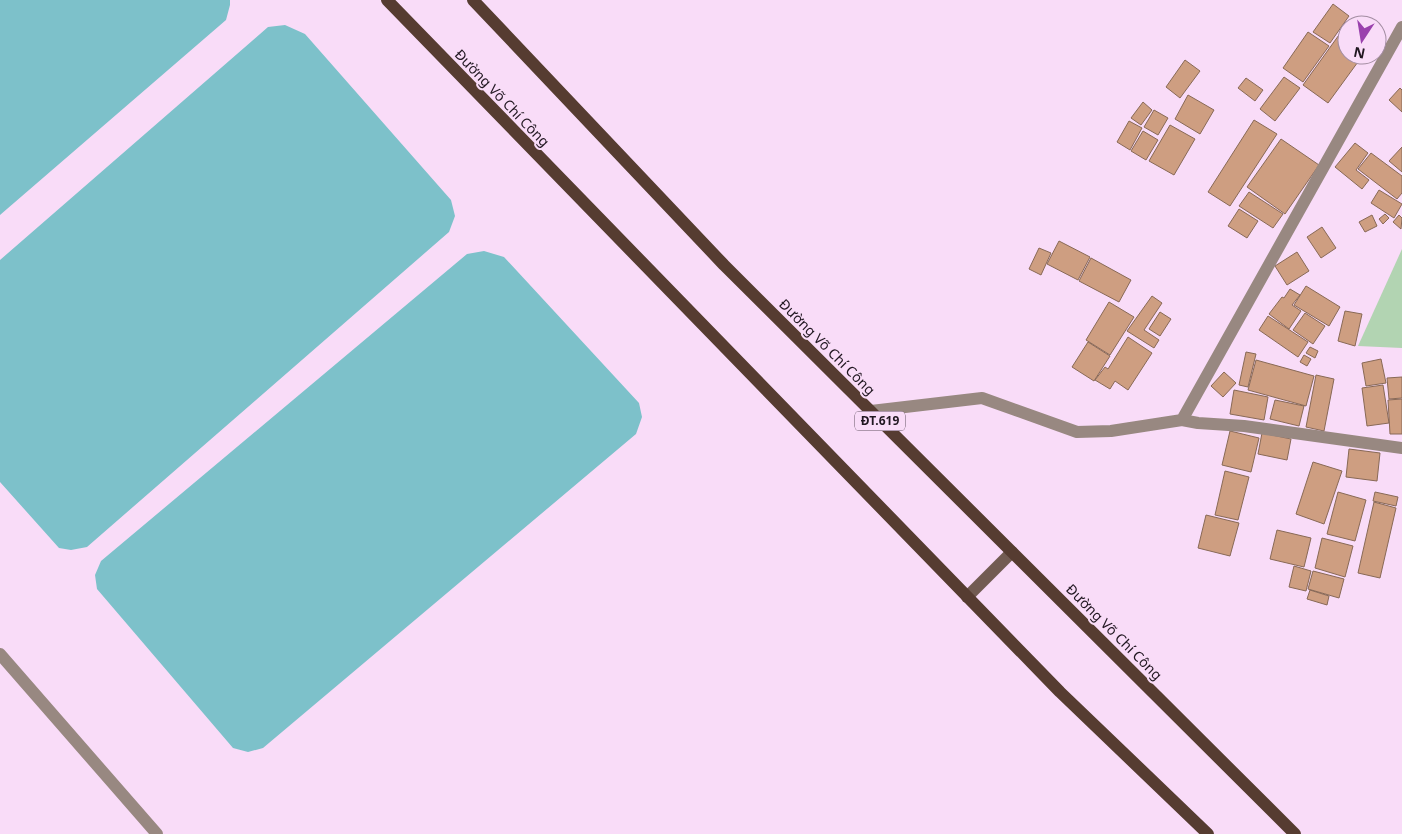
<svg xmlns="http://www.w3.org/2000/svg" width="1402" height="834" viewBox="0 0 1402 834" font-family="'Noto Sans',sans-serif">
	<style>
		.green { fill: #b2d4b2 }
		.water { fill: #7dc1ca }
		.building { fill: #ce9e81; stroke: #886956 }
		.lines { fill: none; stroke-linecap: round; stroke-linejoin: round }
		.lane { stroke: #988881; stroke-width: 12 }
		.street { stroke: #988881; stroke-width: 12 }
		.secondary { stroke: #725b52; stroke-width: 12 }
		.primary { stroke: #563c31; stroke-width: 12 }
		.labels { text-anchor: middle; stroke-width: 4; stroke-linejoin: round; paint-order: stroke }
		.shield { fill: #f9dcf8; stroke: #625262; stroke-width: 1 }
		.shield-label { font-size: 12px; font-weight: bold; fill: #211721 }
		.street-label { font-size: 14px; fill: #211721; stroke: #f9dcf8 }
	</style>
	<rect width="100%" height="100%" fill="#f9dcf8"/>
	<path class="green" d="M 1402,249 L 1402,348 L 1358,346 Z"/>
	<path class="water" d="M 0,0 L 230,0 L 230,5 L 226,20 L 0,215 Z
		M 285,25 L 305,34 L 451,200 L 455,216 L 449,232 L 87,547 L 71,550 L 59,548 L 0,482 L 0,260 L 268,27 Z
		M 484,251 L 504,257 L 639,403 L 642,417 L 636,434 L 263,748 L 248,752 L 233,748 L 97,589 L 95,575 L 101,561 L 467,254 Z"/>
	<path class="building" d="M 1333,4 L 1349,16 L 1330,43 L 1313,32 Z
		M 1349,21 L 1355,25 L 1347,25 L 1347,55 L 1363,55 L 1328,103 L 1303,85 Z
		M 1308,32 L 1329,46 L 1303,82 L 1283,68 Z
		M 1185,60 L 1200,71 L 1180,98 L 1166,87 Z
		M 1284,77 L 1300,88 L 1275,121 L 1260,109 Z
		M 1246,78 L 1263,90 L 1255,101 L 1238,88 Z
		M 1400,88 L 1402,90 L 1402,112 L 1389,100 Z
		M 1188,95 L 1214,110 L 1200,134 L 1175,119 Z
		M 1143,102 L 1152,110 L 1141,125 L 1131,118 Z
		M 1154,110 L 1168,118 L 1158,135 L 1144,127 Z
		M 1254,120 L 1277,134 L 1230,206 L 1208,192 Z
		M 1129,121 L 1142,128 L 1130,150 L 1117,142 Z
		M 1170,125 L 1195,139 L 1174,175 L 1149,161 Z
		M 1143,131 L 1158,140 L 1146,160 L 1131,151 Z
		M 1281,139 L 1319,165 L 1285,214 L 1247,187 Z
		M 1355,143 L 1368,153 L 1356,170 L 1369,180 L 1362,189 L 1335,167 Z
		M 1402,147 L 1402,172 L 1389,161 Z
		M 1371,153 L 1402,176 L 1402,193 L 1397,199 L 1358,169 Z
		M 1379,190 L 1402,204 L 1394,218 L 1371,203 Z
		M 1249,192 L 1283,214 L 1273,228 L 1239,206 Z
		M 1239,209 L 1258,221 L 1247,238 L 1228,226 Z
		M 1385,214 L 1389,218 L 1383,224 L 1379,219 Z
		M 1372,215 L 1377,226 L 1365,232 L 1359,222 Z
		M 1399,215 L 1402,218 L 1401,229 L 1393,222 Z
		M 1322,227 L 1336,248 L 1321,258 L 1307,237 Z
		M 1059,241 L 1090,257 L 1078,280 L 1047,264 Z
		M 1039,248 L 1051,253 L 1041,275 L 1029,269 Z
		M 1297,252 L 1309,271 L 1287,285 L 1275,266 Z
		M 1091,258 L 1131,280 L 1119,302 L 1079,281 Z
		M 1306,286 L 1340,307 L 1329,326 L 1294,305 Z
		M 1290,289 L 1300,295 L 1292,305 L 1301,311 L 1289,329 L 1269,314 L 1282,297 L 1284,298 Z
		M 1152,296 L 1162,303 L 1144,330 L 1159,340 L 1154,348 L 1127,331 Z
		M 1109,302 L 1134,317 L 1110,355 L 1086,340 Z
		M 1345,311 L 1362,314 L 1355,346 L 1338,341 Z
		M 1160,312 L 1171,319 L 1160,336 L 1149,329 Z
		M 1305,313 L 1325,326 L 1313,344 L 1293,330 Z
		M 1268,316 L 1308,342 L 1298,357 L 1259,330 Z
		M 1128,337 L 1152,353 L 1128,390 L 1115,381 L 1110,389 L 1095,380 L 1105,367 L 1108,369 Z
		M 1088,342 L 1110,356 L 1094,381 L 1072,367 Z
		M 1310,347 L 1318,351 L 1315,358 L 1306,353 Z
		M 1246,352 L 1256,354 L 1248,387 L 1239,385 Z
		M 1304,355 L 1311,359 L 1307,366 L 1300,362 Z
		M 1381,359 L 1386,383 L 1366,386 L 1362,363 Z
		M 1256,360 L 1314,376 L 1306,406 L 1248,390 Z
		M 1224,372 L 1236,383 L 1223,397 L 1211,386 Z
		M 1316,375 L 1334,379 L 1324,431 L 1306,427 Z
		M 1402,377 L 1402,398 L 1389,399 L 1387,378 Z
		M 1383,385 L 1389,423 L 1367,426 L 1362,388 Z
		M 1234,390 L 1268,397 L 1264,420 L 1230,414 Z
		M 1402,399 L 1402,434 L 1390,434 L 1388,400 Z
		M 1275,400 L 1304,406 L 1299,426 L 1270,419 Z
		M 1230,431 L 1259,438 L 1251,472 L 1222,465 Z
		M 1262,433 L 1291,439 L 1287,460 L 1258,454 Z
		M 1349,449 L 1380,453 L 1377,481 L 1346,477 Z
		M 1313,462 L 1342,471 L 1324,524 L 1296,514 Z
		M 1225,471 L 1249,477 L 1238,520 L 1215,515 Z
		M 1338,492 L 1366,500 L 1355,541 L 1327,534 Z
		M 1375,492 L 1398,497 L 1396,506 L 1373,501 Z
		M 1374,502 L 1396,508 L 1380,578 L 1358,573 Z
		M 1206,515 L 1239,523 L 1230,556 L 1198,548 Z
		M 1277,530 L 1311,538 L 1304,567 L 1270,559 Z
		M 1322,538 L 1353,546 L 1345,577 L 1315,568 Z
		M 1294,566 L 1311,571 L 1306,591 L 1289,587 Z
		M 1313,571 L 1344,579 L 1339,598 L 1308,589 Z
		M 1310,590 L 1329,596 L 1327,605 L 1307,599 Z"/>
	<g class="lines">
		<path class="lane" d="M 1402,27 L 1182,420 L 1198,423 L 1244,426 L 1402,448
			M 871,411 L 982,398 L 1077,432 L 1111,431 L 1182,420"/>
		<path class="street" d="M 0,654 L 157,834"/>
		<path class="secondary" d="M 967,597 L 1012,552"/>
		<path class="primary" d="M 387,0 L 1060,692 L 1208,834
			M 473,0 L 724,265 L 1295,834"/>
	</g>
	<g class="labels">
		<rect class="shield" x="855" y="411.5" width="50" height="19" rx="4"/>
		<g class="shield-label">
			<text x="880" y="425">ĐT.619</text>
		</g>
		<g class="street-label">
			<text transform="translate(502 98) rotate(46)" y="5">Đường Võ Chí Công</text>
			<text transform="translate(827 347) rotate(45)" y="5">Đường Võ Chí Công</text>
			<text transform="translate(1114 632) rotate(45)" y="5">Đường Võ Chí Công</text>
		</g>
	</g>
	<g transform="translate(1362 40) rotate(192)"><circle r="24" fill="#f9dcf8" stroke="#a38da2"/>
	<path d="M0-4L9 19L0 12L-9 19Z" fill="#9a41ad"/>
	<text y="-8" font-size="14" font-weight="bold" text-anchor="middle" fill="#211721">N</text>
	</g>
</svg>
